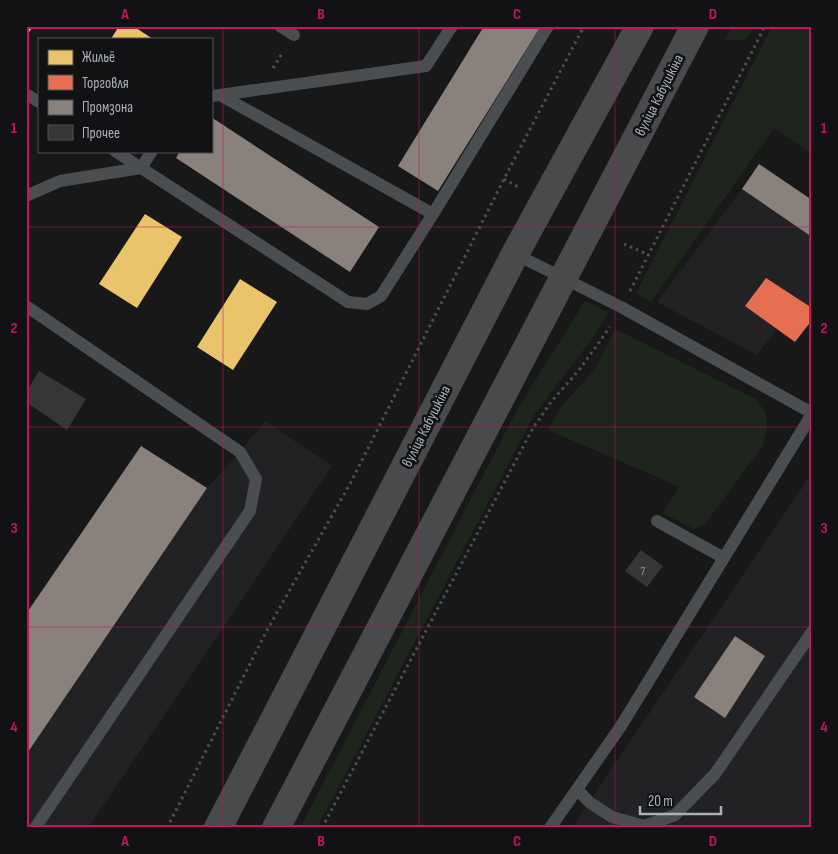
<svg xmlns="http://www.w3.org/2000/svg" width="838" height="854" viewBox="0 0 838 854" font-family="'Sofia Sans Condensed',sans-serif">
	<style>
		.built { fill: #222224 }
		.green { fill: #1d251d }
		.homes { fill: #e9c46a }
		.shops { fill: #e76f51 }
		.industry { fill: #8a817c }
		.building { fill: #363637 }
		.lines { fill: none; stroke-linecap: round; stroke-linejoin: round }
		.path { stroke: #4e4f52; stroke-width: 3; stroke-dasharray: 2.5 4; stroke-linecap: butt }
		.service { stroke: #4b4e51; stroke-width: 12 }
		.primary { stroke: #494a4c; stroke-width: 28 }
		.grid { fill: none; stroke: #c2185b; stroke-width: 1; stroke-opacity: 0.55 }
		.labels { text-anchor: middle; stroke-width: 5; stroke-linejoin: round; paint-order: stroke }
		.number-label { font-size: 12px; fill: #8c9298 }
		.street-label { font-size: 15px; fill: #a8b0b9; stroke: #121214 }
		.neatline { fill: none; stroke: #c2185b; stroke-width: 2 }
		.grid-label { font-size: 16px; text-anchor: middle; font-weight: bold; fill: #c2185b }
	</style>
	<rect width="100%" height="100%" fill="#181818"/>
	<path class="built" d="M 759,164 L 812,200 L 812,302 L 809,306 L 812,309 L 812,320 L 795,342 L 777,329 L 757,355 L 657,302 L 742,189 Z
		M 265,421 L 332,466 L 88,828 L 26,828 L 26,755 L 207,488 L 240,452 Z
		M 812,473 L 812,828 L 572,828 L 589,802 Z"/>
	<path class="green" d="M 732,26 L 757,26 L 744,40 L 725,40 Z
		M 772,26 L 812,26 L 812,154 L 774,128 L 651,302 L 636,293 Z
		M 585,301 L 608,312 L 595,335 L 534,415 L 317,828 L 300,828 L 518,408 Z
		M 615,329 L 756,399 L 766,413 L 767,428 L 762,447 L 706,523 L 694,529 L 662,513 L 680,487 L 548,430 L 560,408 L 595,369 Z"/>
	<path class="homes" d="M 26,26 L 33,26 L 26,37 Z
		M 119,26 L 133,26 L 153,39 L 111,39 Z
		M 145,214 L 182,237 L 137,308 L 99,284 Z
		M 240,279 L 277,302 L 233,370 L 197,347 Z"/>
	<path class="shops" d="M 766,278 L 809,306 L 812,309 L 812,320 L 795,342 L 745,306 Z"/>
	<path class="industry" d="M 484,26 L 541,26 L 438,191 L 398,166 Z
		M 211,117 L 379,227 L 350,272 L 176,158 L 180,151 L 211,151 Z
		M 759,164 L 812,200 L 812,237 L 742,189 Z
		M 141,446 L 207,488 L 26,755 L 26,614 Z
		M 735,636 L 765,656 L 725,718 L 694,697 Z"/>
	<path class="building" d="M 39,371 L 86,399 L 67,430 L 26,402 L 26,392 Z
		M 641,550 L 663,566 L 647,587 L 625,571 Z"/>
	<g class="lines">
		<path class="path" d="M 273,68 L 283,52
			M 504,179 L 520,188
			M 624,244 L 649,255
			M 630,291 L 765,26
			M 167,828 L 266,632 L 351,482 L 504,179 L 584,26
			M 322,828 L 533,428 L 551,402 L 579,370 L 610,327"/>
		<path class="service" d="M 280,26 L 294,35
			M 26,94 L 39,102
			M 220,95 L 426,66 L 452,26
			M 211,96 L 220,95 L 433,214 L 548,26
			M 115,151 L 348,302 L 367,304 L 381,296 L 433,214
			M 26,196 L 60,181 L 141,168 L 152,151
			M 515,254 L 621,307 L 812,413
			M 26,306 L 240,452 L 256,479 L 250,511 L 35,828
			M 657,521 L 724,558
			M 577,789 L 589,802 L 612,817 L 644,826 L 675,815 L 715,774 L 812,632
			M 550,828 L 621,726 L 812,414"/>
		<path class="primary" d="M 218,828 L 515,254 L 640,26
			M 276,828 L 695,26"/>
	</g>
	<path class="grid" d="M 223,26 L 223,828M 419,26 L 419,828M 615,26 L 615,828M 26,227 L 812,227M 26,427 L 812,427M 26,627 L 812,627"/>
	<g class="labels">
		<g class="number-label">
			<text x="643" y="575">7</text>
		</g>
		<g class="street-label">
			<text transform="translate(659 95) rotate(-63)" y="5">вуліца Кабушкіна</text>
			<text transform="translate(426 426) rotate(-63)" y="5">вуліца Кабушкіна</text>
		</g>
	</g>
	<rect width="838" height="854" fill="none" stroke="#121214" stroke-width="55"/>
	<rect x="38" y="38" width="175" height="115" fill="#121214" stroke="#4e5156"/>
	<rect x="48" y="50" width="25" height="15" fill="#e9c46a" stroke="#4e5156"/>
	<text x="82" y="62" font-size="15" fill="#a8b0b9">Жильё</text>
	<rect x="48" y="75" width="25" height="15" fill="#e76f51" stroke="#4e5156"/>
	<text x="82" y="88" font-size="15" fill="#a8b0b9">Торговля</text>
	<rect x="48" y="100" width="25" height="15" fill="#8a817c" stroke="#4e5156"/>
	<text x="82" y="112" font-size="15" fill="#a8b0b9">Промзона</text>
	<rect x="48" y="125" width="25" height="15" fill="#363637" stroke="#4e5156"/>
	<text x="82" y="138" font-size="15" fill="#a8b0b9">Прочее</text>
	<path d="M640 806v8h81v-8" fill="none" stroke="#a8b0b9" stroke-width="2.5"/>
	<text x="648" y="806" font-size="15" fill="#a8b0b9" stroke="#121214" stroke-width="4" paint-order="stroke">20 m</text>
	<rect x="28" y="28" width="782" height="798" class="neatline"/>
	<g class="grid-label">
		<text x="125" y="19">A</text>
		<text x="321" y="19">B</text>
		<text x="517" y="19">C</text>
		<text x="713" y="19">D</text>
		<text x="14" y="133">1</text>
		<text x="824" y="133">1</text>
		<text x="14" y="333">2</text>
		<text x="824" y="333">2</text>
		<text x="14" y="533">3</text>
		<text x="824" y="533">3</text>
		<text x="14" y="732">4</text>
		<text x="824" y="732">4</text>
		<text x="125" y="846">A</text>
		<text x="321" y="846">B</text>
		<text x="517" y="846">C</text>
		<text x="713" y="846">D</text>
	</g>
</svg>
